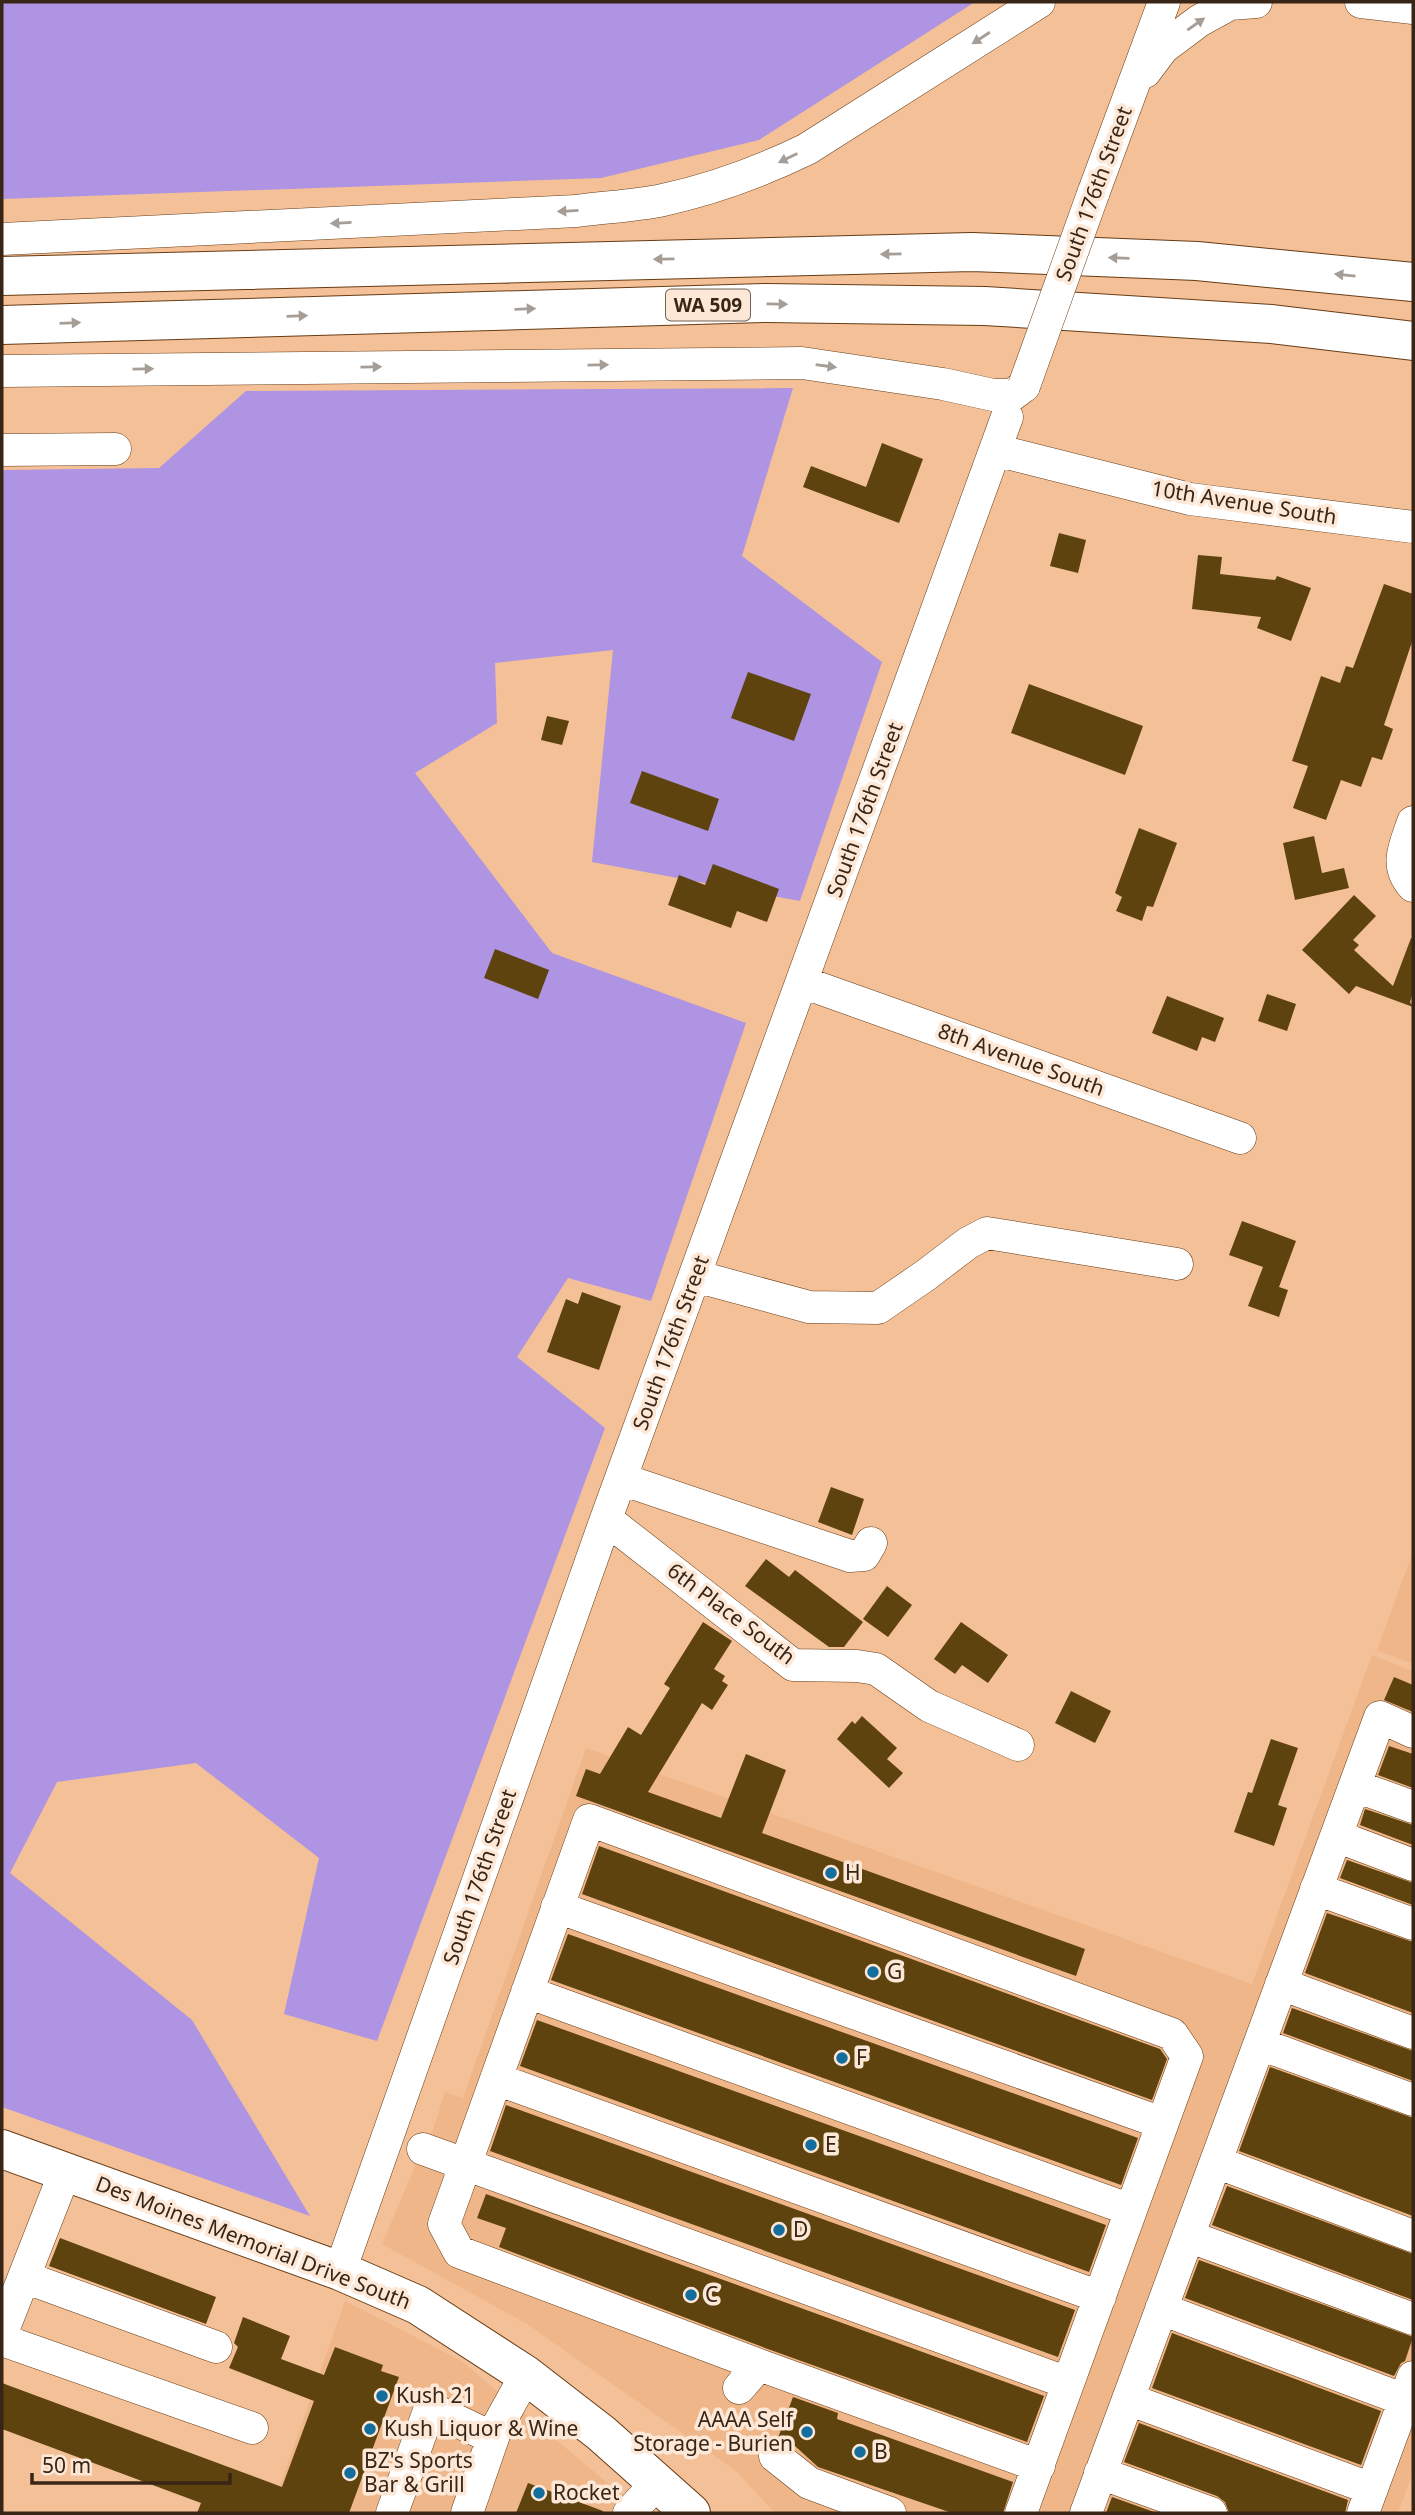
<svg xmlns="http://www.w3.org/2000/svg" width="1415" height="2515" viewBox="0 0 1415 2515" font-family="'Noto Sans',sans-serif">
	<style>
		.built { fill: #efb689 }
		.green { fill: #ae94e2 }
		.building { fill: #5e430f }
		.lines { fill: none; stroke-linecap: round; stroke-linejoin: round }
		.minor-casing { stroke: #673c15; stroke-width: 33 }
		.major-casing { stroke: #673c15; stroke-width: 40 }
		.highway-casing { stroke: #673c15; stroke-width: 40 }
		.minor { stroke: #fff; stroke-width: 32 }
		.major { stroke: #fff; stroke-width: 38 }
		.highway { stroke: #fff; stroke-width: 38 }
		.minor-bridge-casing { stroke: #673c15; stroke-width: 33; stroke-linecap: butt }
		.minor-bridge { stroke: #fff; stroke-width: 32 }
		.oneway { fill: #a59d96 }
		.poi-dot { fill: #136d9d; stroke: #fde8d8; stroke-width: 2.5 }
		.labels { text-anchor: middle; stroke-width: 7; stroke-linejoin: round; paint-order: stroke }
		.shield { fill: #fde8d8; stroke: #736050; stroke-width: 2 }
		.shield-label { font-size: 19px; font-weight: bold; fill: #382515 }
		.street-label { font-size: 21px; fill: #382515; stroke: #fde8d8 }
		.poi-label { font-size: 21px; fill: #382515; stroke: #fde8d8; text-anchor: start }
	</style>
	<rect width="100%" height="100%" fill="#f4c098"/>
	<path class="built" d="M 1413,1552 L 1413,1664 L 1377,1650 Z
		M 1372,1655 L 1413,1671 L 1413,2473 L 1398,2513 L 775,2513 L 736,2471 L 527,2324 L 382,2244 L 423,2147 L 433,2130 L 445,2092 L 463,2098 L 586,1748 L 1252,1984 Z
		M 345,2301 L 460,2360 L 644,2513 L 270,2513 Z"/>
	<path class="green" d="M 2,2 L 975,2 L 759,140 L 601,178 L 2,199 Z
		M 793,388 L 742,556 L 882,662 L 800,901 L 592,862 L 613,650 L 495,663 L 497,723 L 415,773 L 552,953 L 746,1023 L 651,1301 L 568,1278 L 517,1357 L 605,1428 L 377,2041 L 284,2014 L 319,1858 L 196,1763 L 57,1782 L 10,1873 L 192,2020 L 310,2216 L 2,2107 L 2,470 L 159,468 L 246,391 Z"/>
	<path class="building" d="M 882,443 L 923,459 L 899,523 L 803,487 L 811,466 L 866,487 Z
		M 1059,533 L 1086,540 L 1078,573 L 1050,566 Z
		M 1198,555 L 1222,557 L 1220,574 L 1275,580 L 1277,576 L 1311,588 L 1291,641 L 1257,628 L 1261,617 L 1192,609 Z
		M 1384,584 L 1413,594 L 1413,639 L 1384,725 L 1393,729 L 1382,760 L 1372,757 L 1361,787 L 1341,780 L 1326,820 L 1293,808 L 1308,766 L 1292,761 L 1321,676 L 1340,683 L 1346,666 L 1353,668 Z
		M 748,672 L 811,694 L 794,741 L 731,718 Z
		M 1029,684 L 1143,726 L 1125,775 L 1011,733 Z
		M 547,716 L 569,721 L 562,745 L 541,740 Z
		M 642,771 L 719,799 L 708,831 L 630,803 Z
		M 1139,828 L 1177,843 L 1153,907 L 1147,906 L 1142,921 L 1116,911 L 1122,897 L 1115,893 Z
		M 1314,836 L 1322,873 L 1344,868 L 1349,888 L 1295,900 L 1283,843 Z
		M 713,864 L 779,889 L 767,922 L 737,911 L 731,928 L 668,905 L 679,875 L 705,885 Z
		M 1354,895 L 1376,916 L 1353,940 L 1359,945 L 1354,950 L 1393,986 L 1411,938 L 1413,939 L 1413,993 L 1410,1002 L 1413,1007 L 1356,986 L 1349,994 L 1302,950 Z
		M 495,949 L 549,970 L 538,999 L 484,978 Z
		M 1267,994 L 1296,1004 L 1287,1031 L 1258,1021 Z
		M 1167,996 L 1224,1018 L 1215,1042 L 1202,1037 L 1197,1051 L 1152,1033 Z
		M 1242,1221 L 1296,1241 L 1279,1287 L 1288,1290 L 1279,1317 L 1248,1306 L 1263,1267 L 1229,1255 Z
		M 582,1292 L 621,1306 L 599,1370 L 547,1352 L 566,1299 L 578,1304 Z
		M 831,1487 L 864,1499 L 852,1535 L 818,1522 Z
		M 766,1559 L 789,1577 L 795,1570 L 863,1622 L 844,1647 L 829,1647 L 745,1586 Z
		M 887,1586 L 912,1605 L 888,1637 L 863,1619 Z
		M 703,1622 L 732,1641 L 714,1669 L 725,1676 L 722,1681 L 728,1685 L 712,1710 L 702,1703 L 648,1792 L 721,1818 L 746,1754 L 786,1770 L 762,1833 L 1085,1949 L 1076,1976 L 576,1796 L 586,1769 L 600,1774 L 628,1727 L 641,1735 L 670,1688 L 664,1684 Z
		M 961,1622 L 1008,1655 L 988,1683 L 962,1665 L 955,1674 L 934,1659 Z
		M 1394,1677 L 1413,1685 L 1413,1712 L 1384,1700 Z
		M 1071,1691 L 1111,1711 L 1095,1743 L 1055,1723 Z
		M 862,1716 L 897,1748 L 887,1759 L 903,1773 L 889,1788 L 837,1739 L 852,1721 L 855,1724 Z
		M 1271,1739 L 1298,1748 L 1278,1805 L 1287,1808 L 1274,1846 L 1234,1832 L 1248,1792 L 1252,1793 Z
		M 1389,1746 L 1413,1754 L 1413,1788 L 1378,1775 Z
		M 1365,1809 L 1413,1825 L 1413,1845 L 1360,1825 Z
		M 599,1846 L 1160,2049 L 1167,2059 L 1152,2100 L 582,1894 Z
		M 1347,1860 L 1413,1883 L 1413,1905 L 1340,1878 Z
		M 1327,1913 L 1413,1942 L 1413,2013 L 1305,1973 Z
		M 568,1934 L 1138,2138 L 1121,2185 L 551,1980 Z
		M 1292,2008 L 1413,2051 L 1413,2081 L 1283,2033 Z
		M 537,2020 L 1106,2225 L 1089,2272 L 520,2066 Z
		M 1270,2067 L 1413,2118 L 1413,2216 L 1239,2151 Z
		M 506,2105 L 1075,2310 L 1058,2357 L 490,2151 Z
		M 1227,2186 L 1413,2254 L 1413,2300 L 1212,2225 Z
		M 486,2194 L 1044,2396 L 1027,2442 L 765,2348 L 499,2247 L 506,2228 L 477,2218 Z
		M 60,2238 L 216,2297 L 206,2324 L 49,2266 Z
		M 1199,2260 L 1413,2337 L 1405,2361 L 1401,2363 L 1394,2376 L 1185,2298 Z
		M 243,2317 L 290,2336 L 281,2359 L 324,2375 L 335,2347 L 383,2365 L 381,2371 L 399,2377 L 349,2513 L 197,2513 L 201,2503 L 2,2429 L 2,2383 L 282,2487 L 314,2401 L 229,2368 L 238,2347 L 234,2343 Z
		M 1172,2333 L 1381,2411 L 1361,2465 L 1152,2388 Z
		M 793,2397 L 838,2413 L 837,2419 L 1013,2482 L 1003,2513 L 952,2513 L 818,2467 L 795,2446 L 778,2438 Z
		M 1139,2423 L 1348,2500 L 1345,2513 L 1229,2513 L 1225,2502 L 1217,2496 L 1124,2462 Z
		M 528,2483 L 603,2511 L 603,2513 L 516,2513 Z
		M 1112,2497 L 1157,2513 L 1106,2513 Z"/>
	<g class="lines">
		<defs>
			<path id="minor" d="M 1361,2 L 1413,8
				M 1145,72 L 1163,48 L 1199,21 L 1230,4 L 1256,2
				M 1093,194 L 1164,2
				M 2,239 L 577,211 C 605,207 635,206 663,200 C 713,189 762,171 807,149 L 1039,2
				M 2,371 L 802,363 L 943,384 L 993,395 L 1012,395 L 1024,386
				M 2,450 L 115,449
				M 995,450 L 1190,499 L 1413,527
				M 1413,822 C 1405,846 1394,865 1413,886
				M 802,982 L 1240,1138
				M 695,1276 L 809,1307 L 878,1308 L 926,1275 L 968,1243 L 987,1233 L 1177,1264
				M 621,1479 L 850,1556 L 864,1555 L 871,1543
				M 606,1519 L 793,1665 L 857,1666 L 876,1669 L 929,1706 L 1018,1745
				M 1355,1786 L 1413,1807
				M 1336,1836 L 1413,1865
				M 1316,1889 L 1413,1924
				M 557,1907 L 1162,2123
				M 1281,1984 L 1413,2033
				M 527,1992 L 1131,2210
				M 1260,2044 L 1413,2100
				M 496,2079 L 1100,2297
				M 423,2149 L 1068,2383
				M 1216,2162 L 1413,2236
				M 1188,2236 L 1413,2319
				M 340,2271 L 606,1519 L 1007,417
				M 24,2277 L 216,2347
				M 1161,2309 L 1405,2400
				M 2,2333 L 65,2172
				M 2,2340 L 252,2428
				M 759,2365 L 459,2252 L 444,2224 L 589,1820 L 1172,2034 L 1187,2056 L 1021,2513
				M 739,2388 L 759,2365 L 1039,2466
				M 1128,2399 L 1372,2489
				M 775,2456 L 809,2483 L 890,2513
				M 1100,2473 L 1211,2513
				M 392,2513 L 430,2408 L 493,2438
				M 467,2513 L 496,2429 L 526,2375
				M 629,2513 L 657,2483
				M 1086,2513 L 1380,1717 L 1413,1732
				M 1363,2513 L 1413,2377"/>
			<path id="major" d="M 2,2149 L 340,2271 L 418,2305 L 526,2375 L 601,2433 L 691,2513"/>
			<path id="highway" d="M 2,276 L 972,252 L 1197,261 L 1413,282
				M 2,325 L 766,303 L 985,306 L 1272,324 L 1413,341"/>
		</defs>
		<use href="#minor" class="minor-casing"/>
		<use href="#major" class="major-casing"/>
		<use href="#highway" class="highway-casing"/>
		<use href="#minor" class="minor"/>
		<use href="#major" class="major"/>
		<use href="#highway" class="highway"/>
		<defs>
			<path id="minor-bridge" d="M 1024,386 L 1093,194"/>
		</defs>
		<use href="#minor-bridge" class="minor-bridge-casing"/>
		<use href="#minor-bridge" class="minor-bridge"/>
	</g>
	<defs><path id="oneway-solid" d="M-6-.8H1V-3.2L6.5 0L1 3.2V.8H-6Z" transform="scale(1.75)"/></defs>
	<g class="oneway">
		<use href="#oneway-solid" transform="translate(1196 24) rotate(-35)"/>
		<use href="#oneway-solid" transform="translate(981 38) rotate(147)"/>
		<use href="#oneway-solid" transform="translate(788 158) rotate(154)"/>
		<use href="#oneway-solid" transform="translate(568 211) rotate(177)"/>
		<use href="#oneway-solid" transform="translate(341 223) rotate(177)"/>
		<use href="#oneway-solid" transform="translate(891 254) rotate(179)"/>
		<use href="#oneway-solid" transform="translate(1119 258) rotate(-178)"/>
		<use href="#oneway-solid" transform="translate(664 259) rotate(179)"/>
		<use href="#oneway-solid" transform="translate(1345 275) rotate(-174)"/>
		<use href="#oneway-solid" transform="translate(777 304) rotate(1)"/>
		<use href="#oneway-solid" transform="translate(525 309) rotate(-2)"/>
		<use href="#oneway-solid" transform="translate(297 316) rotate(-2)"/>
		<use href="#oneway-solid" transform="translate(70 323) rotate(-2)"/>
		<use href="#oneway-solid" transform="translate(598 365) rotate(-1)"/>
		<use href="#oneway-solid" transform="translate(826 366) rotate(8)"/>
		<use href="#oneway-solid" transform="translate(371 367) rotate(-1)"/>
		<use href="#oneway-solid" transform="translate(143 369) rotate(-1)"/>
	</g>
	<g class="poi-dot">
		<circle cx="831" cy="1873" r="7"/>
		<circle cx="873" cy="1972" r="7"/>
		<circle cx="842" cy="2058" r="7"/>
		<circle cx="811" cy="2145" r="7"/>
		<circle cx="779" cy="2230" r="7"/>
		<circle cx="691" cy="2295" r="7"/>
		<circle cx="382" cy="2396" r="7"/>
		<circle cx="370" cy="2429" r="7"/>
		<circle cx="807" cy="2432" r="7"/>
		<circle cx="860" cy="2452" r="7"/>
		<circle cx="350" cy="2473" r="7"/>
		<circle cx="539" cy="2493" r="7"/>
	</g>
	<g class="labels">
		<rect class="shield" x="666" y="289.5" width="84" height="31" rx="5"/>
		<g class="shield-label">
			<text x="708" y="312">WA 509</text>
		</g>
		<g class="street-label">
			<text transform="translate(1094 194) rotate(-70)" y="7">South 176th Street</text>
			<text transform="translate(1244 503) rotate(9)" y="7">10th Avenue South</text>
			<text transform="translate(865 810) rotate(-70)" y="7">South 176th Street</text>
			<text transform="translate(1021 1060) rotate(20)" y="7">8th Avenue South</text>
			<text transform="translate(671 1343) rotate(-70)" y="7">South 176th Street</text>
			<text transform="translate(731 1614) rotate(37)" y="7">6th Place South</text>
			<text transform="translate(480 1877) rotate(-71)" y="7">South 176th Street</text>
			<text transform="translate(253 2243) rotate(21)" y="7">Des Moines Memorial Drive South</text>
		</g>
		<g class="poi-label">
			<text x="845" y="1880">H</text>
			<text x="887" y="1979">G</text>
			<text x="856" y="2065">F</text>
			<text x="825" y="2152">E</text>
			<text x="793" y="2237">D</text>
			<text x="705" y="2302">C</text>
			<text x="396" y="2403">Kush 21</text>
			<text x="793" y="2427" text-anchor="end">AAAA Self<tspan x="793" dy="24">Storage - Burien</tspan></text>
			<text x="384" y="2436">Kush Liquor &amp; Wine</text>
			<text x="874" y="2459">B</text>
			<text x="364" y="2468">BZ's Sports<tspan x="364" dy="24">Bar &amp; Grill</tspan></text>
			<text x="553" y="2500">Rocket</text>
		</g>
	</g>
	<rect width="1415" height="2515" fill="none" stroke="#382515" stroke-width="7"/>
	<path d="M32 2473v10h198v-10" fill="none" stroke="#382515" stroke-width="3.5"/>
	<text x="42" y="2473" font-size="21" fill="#382515" stroke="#fde8d8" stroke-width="5" paint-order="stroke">50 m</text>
</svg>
